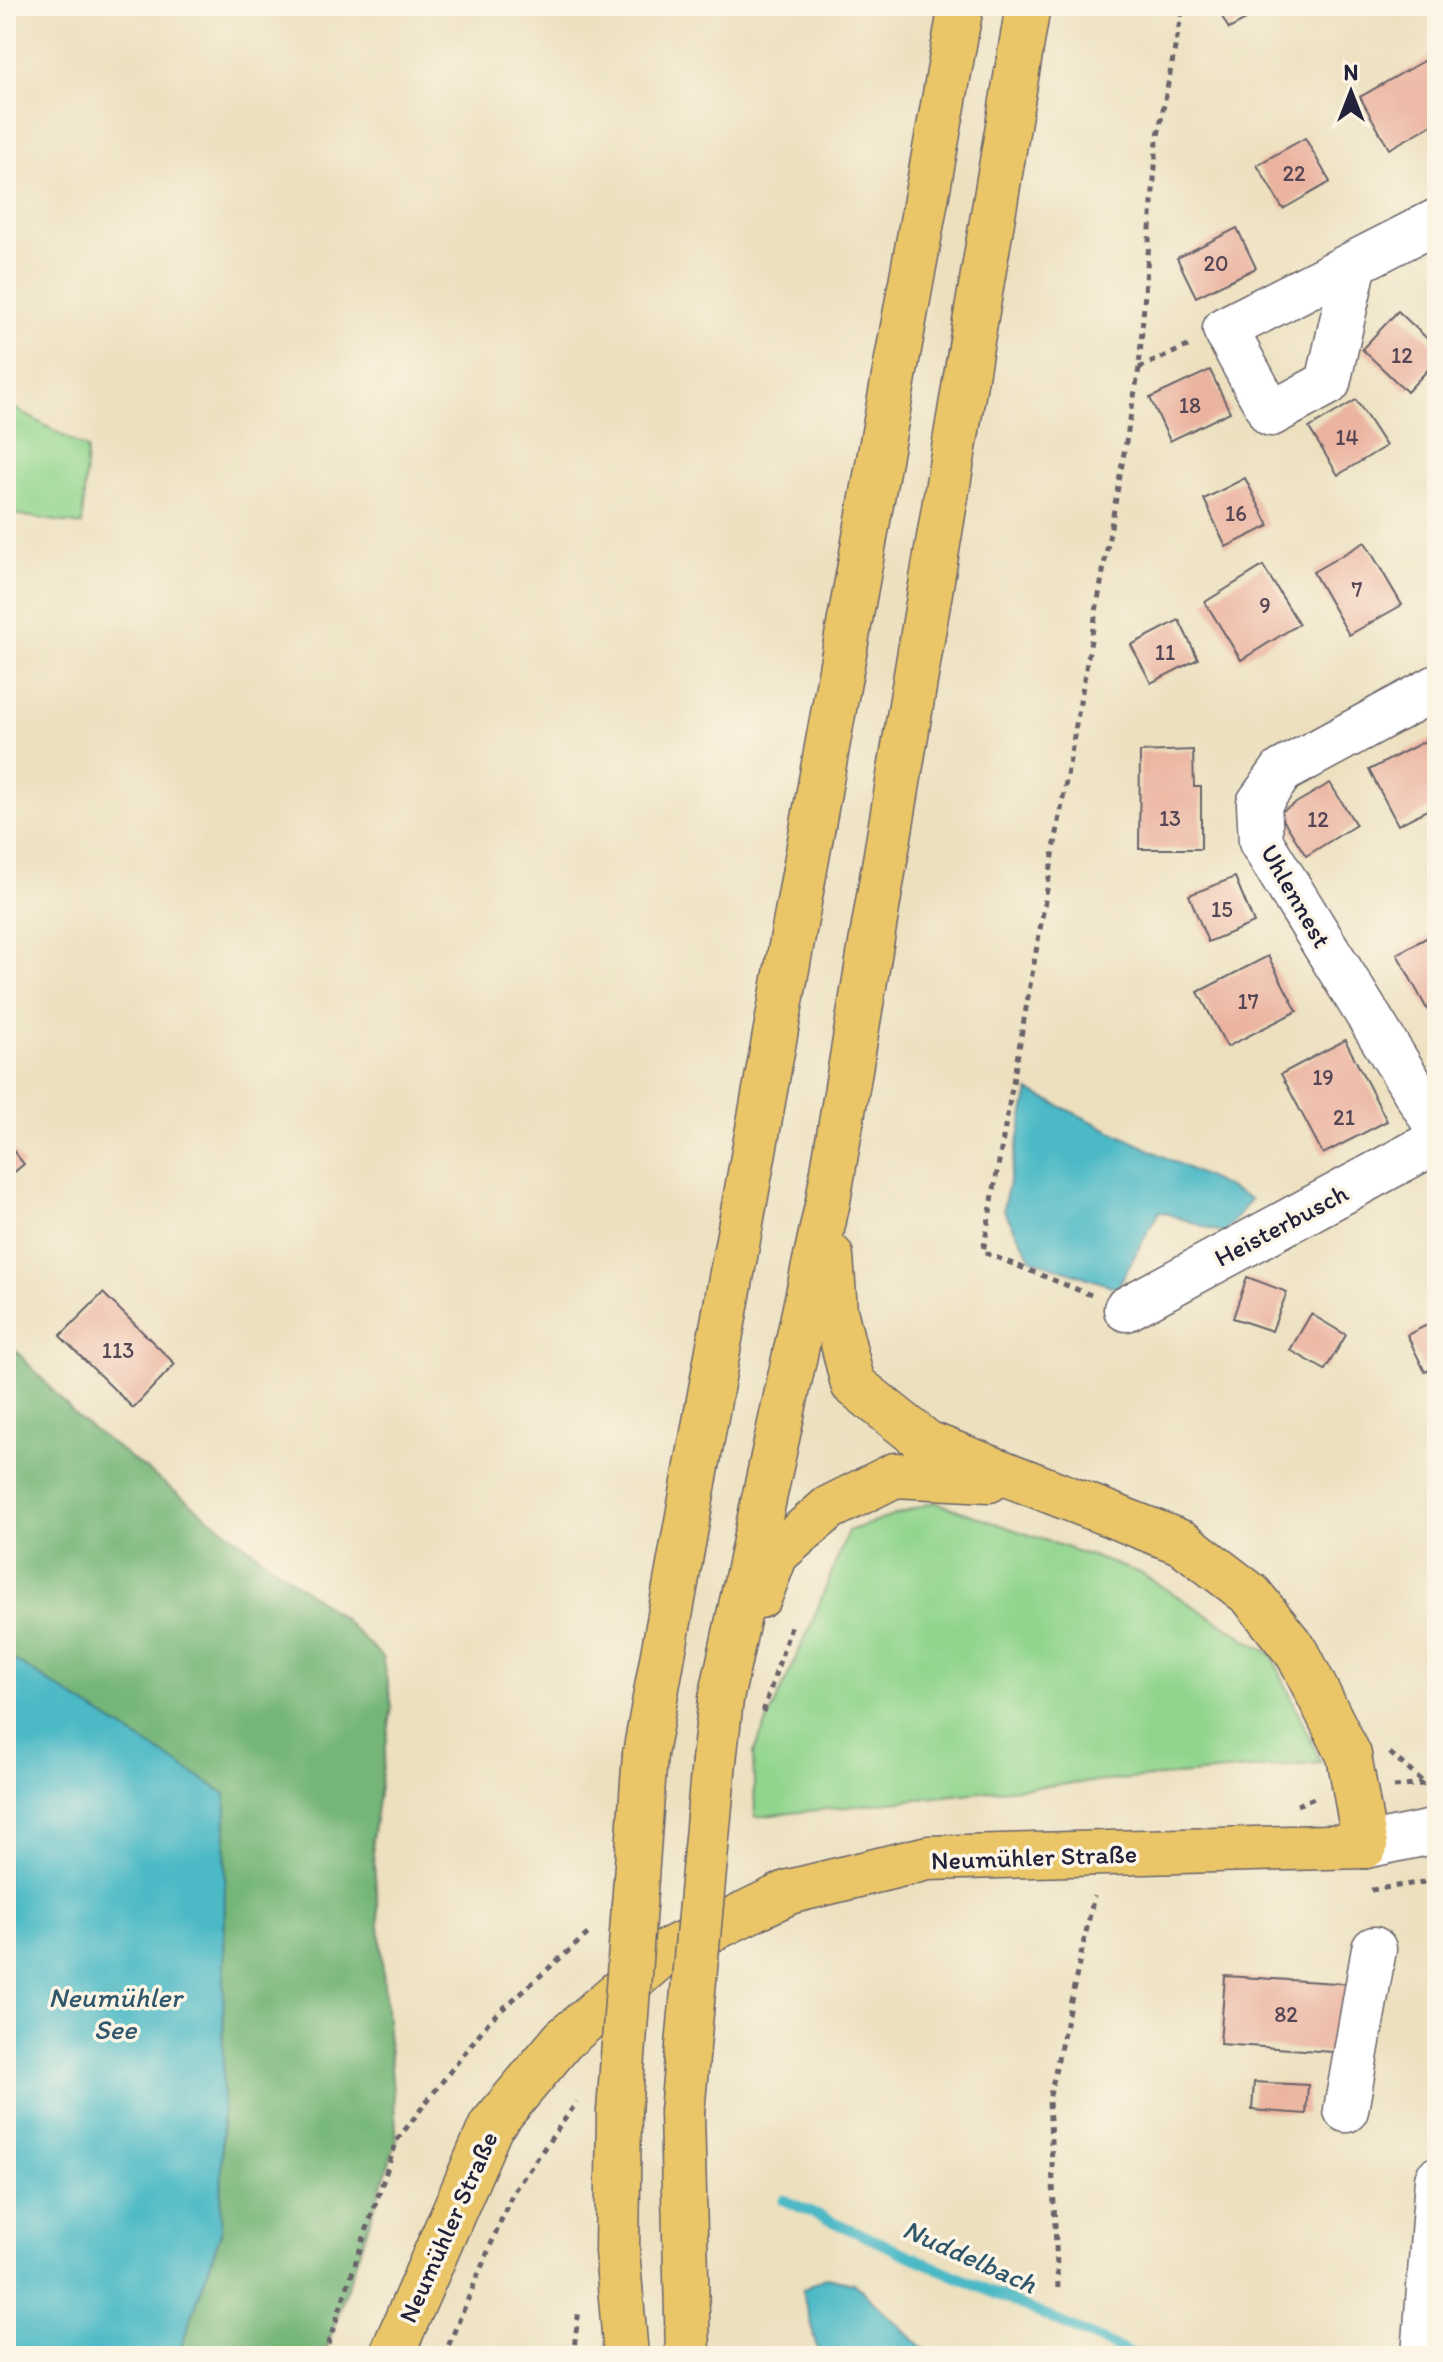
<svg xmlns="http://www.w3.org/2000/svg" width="1443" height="2362" viewBox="0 0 1443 2362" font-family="Itim,sans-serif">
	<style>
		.green { fill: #91d58d; stroke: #5a7c64; stroke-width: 2 }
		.forest { fill: #74b678; stroke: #4b6c5a; stroke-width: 2 }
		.water { fill: #4bb9c6; stroke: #366e80; stroke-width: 2 }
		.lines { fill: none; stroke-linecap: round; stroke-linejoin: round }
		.stream { stroke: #4bb9c6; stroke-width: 11 }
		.building { fill: #ebb4a0 }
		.minor-casing { stroke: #696469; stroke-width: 47 }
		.major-casing { stroke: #696469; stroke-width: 47 }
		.highway-casing { stroke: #696469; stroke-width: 47 }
		.path { stroke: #696469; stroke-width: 5; stroke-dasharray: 6 6; stroke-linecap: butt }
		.minor { stroke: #fff; stroke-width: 44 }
		.major { stroke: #ebc669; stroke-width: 44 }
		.highway { stroke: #ebc669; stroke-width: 44 }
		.highway-bridge-casing { stroke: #696469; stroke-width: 47; stroke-linecap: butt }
		.highway-bridge { stroke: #ebc669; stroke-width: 44 }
		.labels { text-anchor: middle; stroke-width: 7; stroke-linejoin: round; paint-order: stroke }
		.number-label { font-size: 22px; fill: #544654 }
		.street-label { font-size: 26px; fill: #22223b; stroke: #fcf5e5 }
		.water-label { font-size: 28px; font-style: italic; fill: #30576c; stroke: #fcf5e5 }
	</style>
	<rect width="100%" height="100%" fill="#fcf5e5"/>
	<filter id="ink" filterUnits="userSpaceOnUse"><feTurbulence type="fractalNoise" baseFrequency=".0125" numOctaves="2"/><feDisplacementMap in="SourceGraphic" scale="16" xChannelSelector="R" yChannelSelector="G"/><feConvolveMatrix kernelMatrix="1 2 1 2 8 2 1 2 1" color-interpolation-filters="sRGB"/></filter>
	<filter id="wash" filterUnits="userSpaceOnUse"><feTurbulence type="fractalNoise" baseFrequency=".006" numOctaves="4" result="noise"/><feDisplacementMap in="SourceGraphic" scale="32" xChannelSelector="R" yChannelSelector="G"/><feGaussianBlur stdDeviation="1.8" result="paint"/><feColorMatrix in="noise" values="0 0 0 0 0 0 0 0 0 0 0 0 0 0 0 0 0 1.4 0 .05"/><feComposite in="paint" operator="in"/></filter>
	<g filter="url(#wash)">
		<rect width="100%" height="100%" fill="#ece0bf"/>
		<path class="green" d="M 6,396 L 16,409 L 87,449 L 82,525 L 6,513 Z
			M 934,1502 L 1140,1573 L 1272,1655 L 1321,1763 L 1008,1789 L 755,1817 L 753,1753 L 811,1625 L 848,1531 Z"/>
		<path class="forest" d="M 6,1340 L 79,1419 L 342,1618 L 382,1657 L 392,1706 L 372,1840 L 397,2140 L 324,2356 L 178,2356 L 221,2232 L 226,1794 L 6,1655 Z"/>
		<path class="water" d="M 1029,1091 L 1251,1199 L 1224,1233 L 1159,1211 L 1117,1288 L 1032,1259 L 1003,1209 Z
			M 6,1655 L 226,1794 L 221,2232 L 178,2356 L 6,2356 Z
			M 826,2277 L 854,2283 L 931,2356 L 819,2356 L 802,2290 Z"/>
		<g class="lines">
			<path class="stream" d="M 784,2200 L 1136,2356"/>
		</g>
		<g id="blocks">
			<path class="building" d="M 1216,6 L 1272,6 L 1229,29 Z
				M 1432,56 L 1437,65 L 1437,122 L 1389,149 L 1360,97 Z
				M 1305,138 L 1330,182 L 1283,209 L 1257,165 Z
				M 1237,228 L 1256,268 L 1196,297 L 1177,258 Z
				M 1398,311 L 1437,348 L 1437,360 L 1407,392 L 1362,349 Z
				M 1210,370 L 1230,412 L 1170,441 L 1150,398 Z
				M 1356,400 L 1386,446 L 1338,475 L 1309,428 Z
				M 1245,478 L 1269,526 L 1226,547 L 1204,499 Z
				M 1365,542 L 1402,605 L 1349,635 L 1313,572 Z
				M 1263,566 L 1299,624 L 1241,660 L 1205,602 Z
				M 1179,620 L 1198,659 L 1151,683 L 1131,645 Z
				M 1437,735 L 1437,805 L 1398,825 L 1369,770 Z
				M 1193,750 L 1194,787 L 1201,787 L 1201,849 L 1139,849 L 1140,752 Z
				M 1330,783 L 1356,825 L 1306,856 L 1279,813 Z
				M 1235,877 L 1254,923 L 1208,942 L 1189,895 Z
				M 1437,932 L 1437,1007 L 1428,1011 L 1397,954 Z
				M 1268,956 L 1297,1011 L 1227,1047 L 1198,992 Z
				M 1345,1040 L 1387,1121 L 1323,1154 L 1281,1074 Z
				M 6,1142 L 24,1164 L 6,1179 Z
				M 1247,1277 L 1287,1292 L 1272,1331 L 1233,1318 Z
				M 103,1293 L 175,1364 L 133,1408 L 60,1336 Z
				M 1311,1314 L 1346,1335 L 1325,1370 L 1290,1350 Z
				M 1437,1320 L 1437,1366 L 1425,1372 L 1407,1335 Z
				M 1225,1976 L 1352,1984 L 1347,2053 L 1220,2044 Z
				M 1254,2082 L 1308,2085 L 1306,2114 L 1252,2110 Z"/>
		</g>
	</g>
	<g filter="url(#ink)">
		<use href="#blocks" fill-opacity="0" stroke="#696469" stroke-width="2"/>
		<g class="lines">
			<defs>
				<path id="minor" d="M 1355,263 L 1328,383 L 1271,414 L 1225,329 L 1437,221
					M 1437,687 L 1282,771 L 1259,803 L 1261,842 L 1437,1127
					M 1126,1309 L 1437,1141
					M 1365,1846 L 1437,1831
					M 1346,2110 L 1374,1949
					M 1424,2356 L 1437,2179"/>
				<path id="major" d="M 391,2356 L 491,2126 L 563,2040 L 665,1952 L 789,1892 L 928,1858 L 1365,1846"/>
				<path id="highway" d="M 831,1256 L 835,1311 L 853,1384 L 927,1443 L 1183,1543 L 1251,1595 L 1298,1654 L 1349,1755 L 1365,1846
					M 760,1596 L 776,1554 L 829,1508 L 895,1475 L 989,1480
					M 645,1754 L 961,6
					M 714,1761 L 721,1699 L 828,1201 L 1028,6
					M 619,2112 L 617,2251 L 626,2356
					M 682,2112 L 688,2356"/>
			</defs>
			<use href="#minor" class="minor-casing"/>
			<use href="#major" class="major-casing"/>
			<use href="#highway" class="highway-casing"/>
			<path class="path" d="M 1139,368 L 1188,346
				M 1091,1295 L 983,1252 L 1139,368 L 1157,141 L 1183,6
				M 763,1712 L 792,1623
				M 1390,1753 L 1425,1784
				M 1394,1787 L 1424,1784
				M 1297,1805 L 1317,1797
				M 1371,1890 L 1437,1880
				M 1058,2288 L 1049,2100 L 1094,1896
				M 324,2356 L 397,2140 L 490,2020 L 590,1932
				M 444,2356 L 513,2192 L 577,2102
				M 573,2356 L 579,2309"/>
			<use href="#minor" class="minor"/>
			<use href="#major" class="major"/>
			<use href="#highway" class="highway"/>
			<defs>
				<path id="highway-bridge" d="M 619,2112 L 645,1754
					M 682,2112 L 714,1761"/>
			</defs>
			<use href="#highway-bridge" class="highway-bridge-casing"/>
			<use href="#highway-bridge" class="highway-bridge"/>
		</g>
	</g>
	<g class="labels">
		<g class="number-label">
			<text x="1294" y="181">22</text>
			<text x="1216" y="271">20</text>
			<text x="1402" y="363">12</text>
			<text x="1190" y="413">18</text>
			<text x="1347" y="445">14</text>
			<text x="1236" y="521">16</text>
			<text x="1357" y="597">7</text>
			<text x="1265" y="613">9</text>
			<text x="1165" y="660">11</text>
			<text x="1170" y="826">13</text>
			<text x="1318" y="827">12</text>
			<text x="1222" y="917">15</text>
			<text x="1248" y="1009">17</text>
			<text x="1323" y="1085">19</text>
			<text x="1344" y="1125">21</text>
			<text x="118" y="1358">113</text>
			<text x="1286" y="2022">82</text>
		</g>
		<g class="street-label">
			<text transform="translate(1296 896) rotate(60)" y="9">Uhlennest</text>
			<text transform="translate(1281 1225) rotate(-28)" y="9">Heisterbusch</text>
			<text transform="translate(1034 1857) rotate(-2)" y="9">Neumühler Straße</text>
			<text transform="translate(448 2227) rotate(-66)" y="9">Neumühler Straße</text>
		</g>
		<g class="water-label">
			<text x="115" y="2007">Neumühler<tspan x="115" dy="32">See</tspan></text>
			<text transform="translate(970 2256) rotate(24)" y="10">Nuddelbach</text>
		</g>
	</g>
	<rect width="1443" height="2362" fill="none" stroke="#fcf5e5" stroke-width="32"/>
	<g transform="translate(1351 92)" stroke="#fcf5e5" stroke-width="6" paint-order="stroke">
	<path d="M0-6L14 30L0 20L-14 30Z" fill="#22223b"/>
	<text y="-12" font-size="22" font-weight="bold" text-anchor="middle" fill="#22223b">N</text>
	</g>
</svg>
